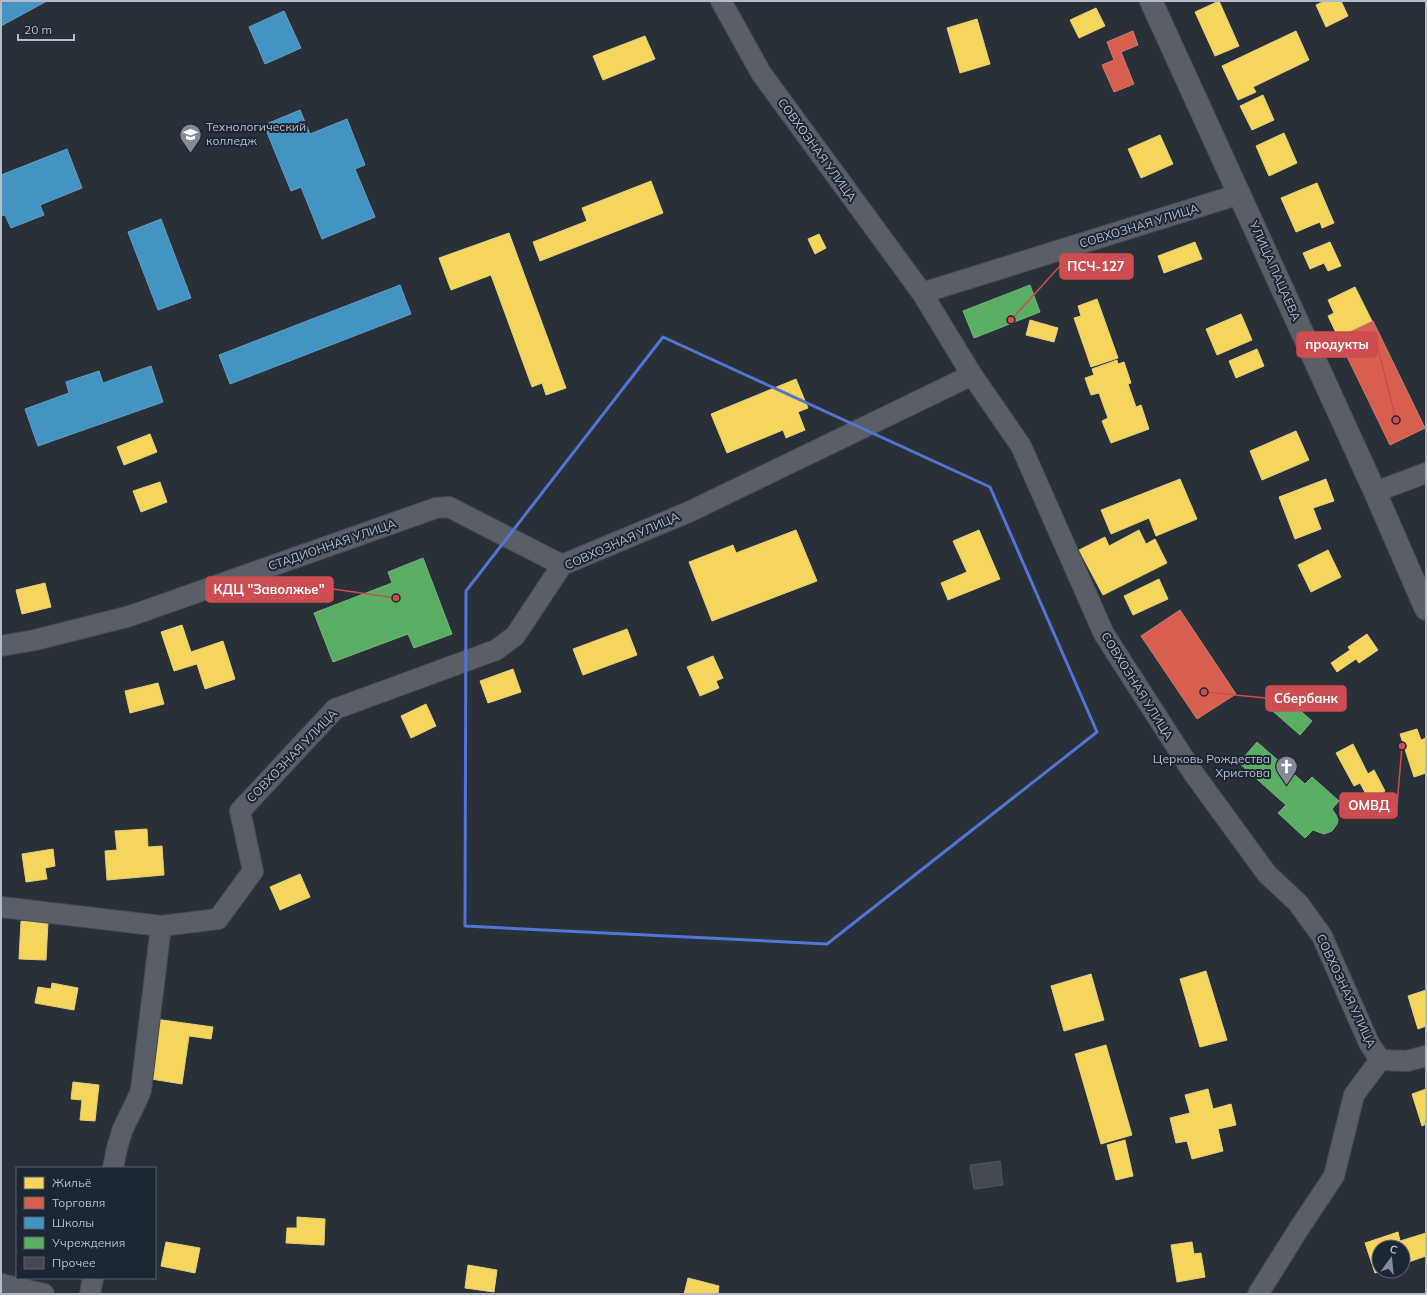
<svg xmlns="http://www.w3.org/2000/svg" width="1427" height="1295" viewBox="0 0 1427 1295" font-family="Mulish,sans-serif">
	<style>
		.homes { fill: #f6d55c; stroke: #e2ce7d }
		.shops { fill: #d6604d; stroke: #cc7c72 }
		.schools { fill: #4393c3; stroke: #659fc5 }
		.public { fill: #5aae61; stroke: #75b280 }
		.building { fill: #444950; stroke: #52575f }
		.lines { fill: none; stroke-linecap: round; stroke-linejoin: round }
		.minor-casing { stroke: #484c53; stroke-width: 22 }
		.tertiary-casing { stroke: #484c53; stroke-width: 24 }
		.minor { stroke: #5a5e66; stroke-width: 20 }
		.tertiary { stroke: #5a5e66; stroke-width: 22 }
		.marked { fill: none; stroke: #5274d3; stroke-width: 3; stroke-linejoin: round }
		.labels { text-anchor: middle; stroke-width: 4; stroke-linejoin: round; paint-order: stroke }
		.poi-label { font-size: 12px; fill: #b4bcc9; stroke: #1d2633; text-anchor: start }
		.street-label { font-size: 12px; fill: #b4bcc9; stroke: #1d2633 }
		.leader { fill: none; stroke: #ce4d50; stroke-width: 1.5 }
		.callout-dot { fill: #ce4d50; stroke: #1d2633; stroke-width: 1.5 }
		.callout { fill: #ce4d50; stroke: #ce4d50; stroke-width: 1.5 }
		.callout-label { font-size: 13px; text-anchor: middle; font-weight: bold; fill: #fff }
	</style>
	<rect width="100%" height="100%" fill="#2a3038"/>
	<path class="homes" d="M 1219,1 L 1239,46 L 1215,56 L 1195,12 Z
		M 1325,1 L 1341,1 L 1348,16 L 1326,27 L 1316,5 Z
		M 1096,8 L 1105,26 L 1079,38 L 1070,20 Z
		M 977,19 L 990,64 L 960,73 L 947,28 Z
		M 1296,31 L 1309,60 L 1253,87 L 1256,92 L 1238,100 L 1222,66 Z
		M 645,36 L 655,59 L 603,80 L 593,56 Z
		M 1263,95 L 1274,120 L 1252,130 L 1240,106 Z
		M 1284,133 L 1297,163 L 1269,176 L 1256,146 Z
		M 1160,135 L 1173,164 L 1141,178 L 1128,149 Z
		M 651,181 L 663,213 L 540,261 L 533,242 L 587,221 L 582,208 Z
		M 1317,183 L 1334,223 L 1322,228 L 1320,222 L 1296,232 L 1281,198 Z
		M 509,233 L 566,388 L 546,395 L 542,383 L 532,387 L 491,275 L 451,290 L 439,258 Z
		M 819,234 L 826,248 L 815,254 L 808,239 Z
		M 1195,242 L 1202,259 L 1164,273 L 1158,256 Z
		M 1330,242 L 1341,266 L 1328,271 L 1324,263 L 1310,269 L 1303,253 Z
		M 1355,287 L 1372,321 L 1338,337 L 1328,316 L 1334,313 L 1328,300 Z
		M 1097,299 L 1118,358 L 1091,367 L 1074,318 L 1081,316 L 1078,306 Z
		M 1241,314 L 1252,340 L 1217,355 L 1206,329 Z
		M 1030,320 L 1058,328 L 1054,342 L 1026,335 Z
		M 1257,349 L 1264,366 L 1236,378 L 1229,361 Z
		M 1117,360 L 1118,364 L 1124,362 L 1131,383 L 1128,384 L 1136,407 L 1141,405 L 1149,429 L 1111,443 L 1102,421 L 1108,418 L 1099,393 L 1091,395 L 1085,378 L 1094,375 L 1092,369 Z
		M 796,379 L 808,408 L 798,412 L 805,430 L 786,438 L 783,430 L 727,453 L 711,414 Z
		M 1296,431 L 1309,460 L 1262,480 L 1250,451 Z
		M 150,434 L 157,452 L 124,465 L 117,447 Z
		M 1180,479 L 1197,519 L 1156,536 L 1149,518 L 1111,534 L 1101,510 Z
		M 1326,479 L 1334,501 L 1313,508 L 1321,529 L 1295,539 L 1279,497 Z
		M 160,482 L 167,502 L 141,512 L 133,491 Z
		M 796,530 L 817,581 L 712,621 L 689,562 L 733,545 L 736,553 Z
		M 979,530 L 1000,579 L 948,600 L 941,583 L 967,572 L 953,541 Z
		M 1139,530 L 1146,544 L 1155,539 L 1167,563 L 1103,595 L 1079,550 L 1105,537 L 1109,546 Z
		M 1328,550 L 1341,577 L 1311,592 L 1298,565 Z
		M 1159,579 L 1168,599 L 1133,615 L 1124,596 Z
		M 45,583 L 51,607 L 22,614 L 16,590 Z
		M 182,625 L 191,652 L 223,641 L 235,679 L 205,689 L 197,664 L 174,671 L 161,632 Z
		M 627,629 L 637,655 L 583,675 L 573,649 Z
		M 1367,634 L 1378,650 L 1359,663 L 1356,659 L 1337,672 L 1331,663 L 1350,650 L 1348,647 Z
		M 713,656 L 723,678 L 716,681 L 719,688 L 700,696 L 687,667 Z
		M 513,669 L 521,692 L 488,703 L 480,681 Z
		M 158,683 L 164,704 L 130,713 L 125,691 Z
		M 426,704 L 436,726 L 411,738 L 401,716 Z
		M 1417,729 L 1421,740 L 1426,738 L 1426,773 L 1414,777 L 1400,734 Z
		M 1353,744 L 1368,774 L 1374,770 L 1385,791 L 1369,800 L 1360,783 L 1354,786 L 1336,753 Z
		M 147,829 L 148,847 L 162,846 L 164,875 L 107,880 L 105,851 L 117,850 L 115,831 Z
		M 53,849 L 55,866 L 45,868 L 47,879 L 26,882 L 22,854 Z
		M 300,874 L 310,897 L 280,910 L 270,887 Z
		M 21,921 L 48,922 L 46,960 L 19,959 Z
		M 1206,971 L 1227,1040 L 1200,1047 L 1180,979 Z
		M 1091,974 L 1104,1020 L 1064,1031 L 1051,986 Z
		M 52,983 L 78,988 L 74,1010 L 35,1003 L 38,987 L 51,989 Z
		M 1426,990 L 1426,1026 L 1418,1029 L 1408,996 Z
		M 155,1019 L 213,1027 L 211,1039 L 189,1036 L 182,1084 L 151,1079 Z
		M 1106,1045 L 1132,1135 L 1101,1144 L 1075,1054 Z
		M 73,1082 L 99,1085 L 95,1121 L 80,1120 L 82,1100 L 71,1099 Z
		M 1208,1089 L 1213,1109 L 1231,1104 L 1236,1125 L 1218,1129 L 1223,1151 L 1192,1159 L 1187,1141 L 1176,1143 L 1170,1118 L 1190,1113 L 1185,1095 Z
		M 1426,1089 L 1426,1124 L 1422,1126 L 1412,1094 Z
		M 1125,1140 L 1133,1176 L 1116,1180 L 1107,1145 Z
		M 297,1217 L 325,1219 L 324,1245 L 286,1243 L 287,1228 L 297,1228 Z
		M 1398,1232 L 1400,1241 L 1426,1233 L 1426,1256 L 1403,1264 L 1403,1247 L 1379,1247 L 1379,1271 L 1381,1271 L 1375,1273 L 1365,1243 Z
		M 166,1242 L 200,1248 L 195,1273 L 161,1266 Z
		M 1192,1242 L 1194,1254 L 1201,1253 L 1205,1277 L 1177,1282 L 1171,1245 Z
		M 468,1265 L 497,1270 L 494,1292 L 465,1288 Z
		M 688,1278 L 719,1286 L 718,1294 L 684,1294 Z"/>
	<path class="shops" d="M 1133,31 L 1138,45 L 1121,52 L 1134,84 L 1114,92 L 1102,65 L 1114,60 L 1107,42 Z
		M 1373,321 L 1425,428 L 1390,445 L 1338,338 Z
		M 1180,610 L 1236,694 L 1197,719 L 1141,636 Z"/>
	<path class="schools" d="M 1,1 L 47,1 L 1,26 Z
		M 284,11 L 301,48 L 265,64 L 249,27 Z
		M 300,110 L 310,134 L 347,119 L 365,165 L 355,169 L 375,217 L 322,239 L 301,187 L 291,191 L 264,125 Z
		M 67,149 L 82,188 L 40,205 L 44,215 L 11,228 L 5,215 L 1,216 L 1,175 Z
		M 161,219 L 191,298 L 158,310 L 128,232 Z
		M 400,285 L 411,314 L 230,384 L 219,355 Z
		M 151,366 L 163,402 L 38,446 L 25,409 L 69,393 L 66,382 L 99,371 L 103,383 Z"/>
	<path class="public" d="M 1030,285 L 1040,312 L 974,338 L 963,311 Z
		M 423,558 L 452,634 L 414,648 L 408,634 L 333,662 L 314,613 L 392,583 L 388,572 Z
		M 1279,692 L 1312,721 L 1300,735 L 1267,706 Z
		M 1257,742 L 1305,784 L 1312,777 L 1339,801 L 1332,809 L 1336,815 L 1338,820 L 1337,824 L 1332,831 L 1324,834 L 1313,830 L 1305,838 L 1278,813 L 1286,805 L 1239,763 Z"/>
	<path class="building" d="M 1000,1161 L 1003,1185 L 974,1189 L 970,1165 Z"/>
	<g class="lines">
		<defs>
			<path id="minor" d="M 721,1 L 761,73 L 922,293 L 972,375 L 1021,446 L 1104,634 L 1194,774 L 1267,874 L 1298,903 L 1322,936 L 1369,1043 L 1380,1060 L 1407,1061 L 1426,1056
				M 922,293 L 1240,194
				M 1375,492 L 1426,473
				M 1,646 L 35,640 L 130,616 L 436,508 L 449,507 L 562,565
				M 1,907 L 161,926
				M 113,1168 C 115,1155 118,1143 122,1131 C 128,1117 136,1104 141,1090 L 161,926 L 218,919 L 253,871 L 240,811 L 335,709 L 496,650 L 515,636 L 562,565 L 691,511 L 972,375
				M 1,1284 L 44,1294
				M 90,1294 L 93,1278
				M 1258,1294 L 1300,1227 L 1334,1176 L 1354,1095 L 1380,1060"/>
			<path id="tertiary" d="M 1151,1 L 1375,492 L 1426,609"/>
		</defs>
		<use href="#minor" class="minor-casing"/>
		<use href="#tertiary" class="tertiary-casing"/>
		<use href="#minor" class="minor"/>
		<use href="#tertiary" class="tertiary"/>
	</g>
	<path class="marked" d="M 663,337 L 990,487 L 1097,732 L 827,944 L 465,926 L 466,591 Z"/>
	<defs>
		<symbol id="university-pin" viewBox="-11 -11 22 30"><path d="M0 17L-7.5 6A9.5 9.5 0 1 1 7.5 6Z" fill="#848b96" stroke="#1d2633"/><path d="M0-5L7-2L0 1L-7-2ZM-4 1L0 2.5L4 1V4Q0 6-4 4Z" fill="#fff"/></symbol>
		<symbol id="church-pin" viewBox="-11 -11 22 30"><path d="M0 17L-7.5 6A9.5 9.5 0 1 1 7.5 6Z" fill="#848b96" stroke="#1d2633"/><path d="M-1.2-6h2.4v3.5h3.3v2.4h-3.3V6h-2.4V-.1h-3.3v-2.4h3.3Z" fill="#fff"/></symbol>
	</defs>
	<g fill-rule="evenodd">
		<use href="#university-pin" x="178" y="122" width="25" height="34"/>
		<use href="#church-pin" x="1274" y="754" width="25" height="34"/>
	</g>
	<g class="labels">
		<g class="poi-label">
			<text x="206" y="131">Технологический<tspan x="206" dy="14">колледж</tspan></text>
			<text x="1270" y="763" text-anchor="end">Церковь Рождества<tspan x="1270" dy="14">Христова</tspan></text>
		</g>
		<g class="street-label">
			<text transform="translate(817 150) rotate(54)" y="4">СОВХОЗНАЯ УЛИЦА</text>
			<text transform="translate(1139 226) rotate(-17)" y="4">СОВХОЗНАЯ УЛИЦА</text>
			<text transform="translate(1275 271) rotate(66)" y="4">УЛИЦА ПАЦАЕВА</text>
			<text transform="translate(622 541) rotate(-24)" y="4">СОВХОЗНАЯ УЛИЦА</text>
			<text transform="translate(332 545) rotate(-19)" y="4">СТАДИОННАЯ УЛИЦА</text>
			<text transform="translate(1137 686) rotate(58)" y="4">СОВХОЗНАЯ УЛИЦА</text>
			<text transform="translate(292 756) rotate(-46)" y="4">СОВХОЗНАЯ УЛИЦА</text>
			<text transform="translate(1346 991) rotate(65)" y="4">СОВХОЗНАЯ УЛИЦА</text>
		</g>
	</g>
	<path class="leader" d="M1011 320L1060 266M1396 420L1377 344M396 598L333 589M1204 692L1266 698M1402 746L1397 805"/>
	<g class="callout-dot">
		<circle cx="1011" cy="320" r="4"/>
		<circle cx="1396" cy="420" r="4"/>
		<circle cx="396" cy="598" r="4"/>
		<circle cx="1204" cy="692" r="4"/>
		<circle cx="1402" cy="746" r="4"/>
	</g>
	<g class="callout">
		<rect x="1060" y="254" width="73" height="25" rx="4"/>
		<rect x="1297" y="332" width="80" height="25" rx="4"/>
		<rect x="206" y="577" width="127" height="25" rx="4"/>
		<rect x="1266" y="686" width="80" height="25" rx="4"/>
		<rect x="1340" y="793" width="57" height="25" rx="4"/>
	</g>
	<g class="callout-label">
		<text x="1096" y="271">ПСЧ-127</text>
		<text x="1337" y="349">продукты</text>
		<text x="269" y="594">КДЦ "Заволжье"</text>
		<text x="1306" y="703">Сбербанк</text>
		<text x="1369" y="810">ОМВД</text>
	</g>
	<rect width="1427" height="1295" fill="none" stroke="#b4bcc9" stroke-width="4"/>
	<rect x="16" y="1167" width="140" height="112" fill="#1d2633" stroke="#59626f"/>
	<rect x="24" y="1177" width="20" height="12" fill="#f6d55c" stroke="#59626f"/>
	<text x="52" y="1187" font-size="12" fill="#b4bcc9">Жильё</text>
	<rect x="24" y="1197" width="20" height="12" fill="#d6604d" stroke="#59626f"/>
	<text x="52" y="1207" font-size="12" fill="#b4bcc9">Торговля</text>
	<rect x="24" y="1217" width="20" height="12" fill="#4393c3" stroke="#59626f"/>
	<text x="52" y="1227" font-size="12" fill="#b4bcc9">Школы</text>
	<rect x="24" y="1237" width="20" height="12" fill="#5aae61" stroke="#59626f"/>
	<text x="52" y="1247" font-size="12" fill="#b4bcc9">Учреждения</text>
	<rect x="24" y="1257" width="20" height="12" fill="#444950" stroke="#59626f"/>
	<text x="52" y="1267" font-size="12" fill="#b4bcc9">Прочее</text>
	<g transform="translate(1391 1259) rotate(15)"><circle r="19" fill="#1d2633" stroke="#59626f"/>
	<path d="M0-3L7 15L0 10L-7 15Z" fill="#848b96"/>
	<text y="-6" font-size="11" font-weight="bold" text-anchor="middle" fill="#b4bcc9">С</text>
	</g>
	<path d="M18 34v6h56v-6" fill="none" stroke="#b4bcc9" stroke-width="2"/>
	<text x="24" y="34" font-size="12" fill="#b4bcc9" stroke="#1d2633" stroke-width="3" paint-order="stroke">20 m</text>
</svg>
